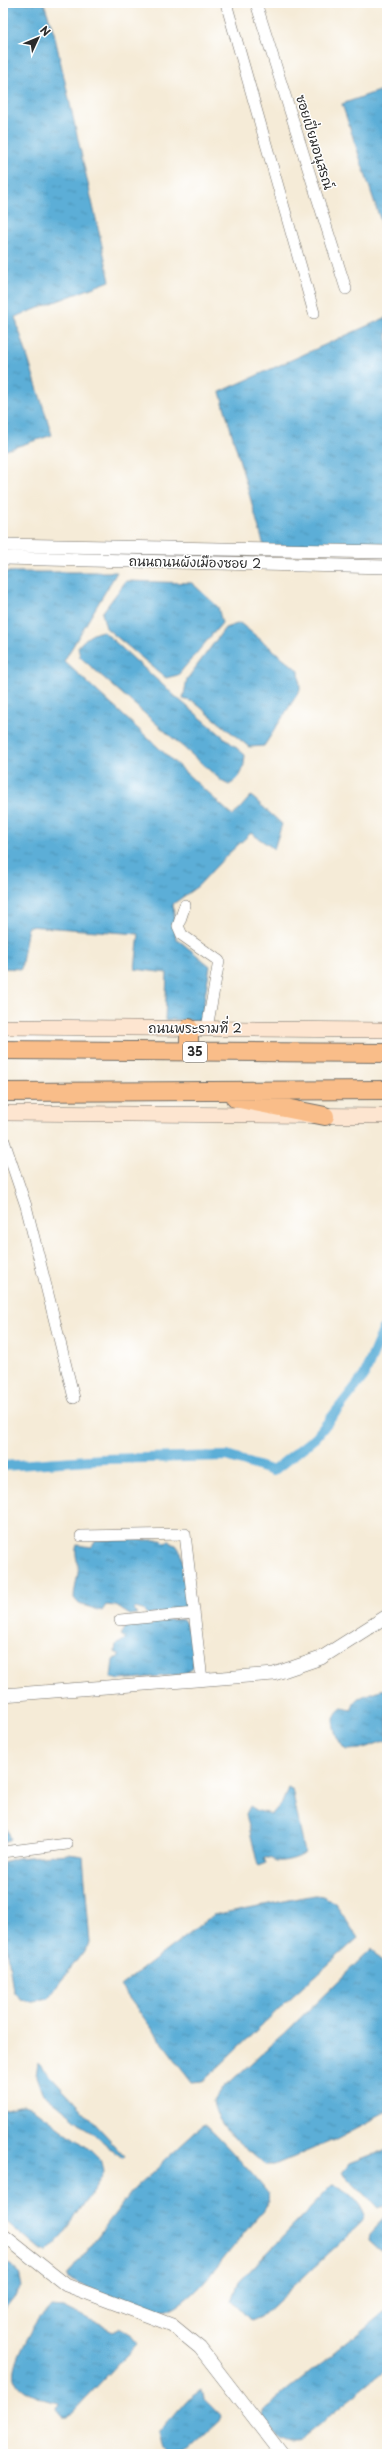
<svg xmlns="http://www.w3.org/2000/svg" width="390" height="2457" viewBox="0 0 390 2457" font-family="'Playpen Sans','Playpen Sans Thai',sans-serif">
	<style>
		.water { fill: url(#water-ripples); stroke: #446c81 }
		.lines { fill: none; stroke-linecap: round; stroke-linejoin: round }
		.canal { stroke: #5caed7; stroke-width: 10 }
		.minor-casing { stroke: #726e67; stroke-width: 12 }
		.tertiary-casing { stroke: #726e67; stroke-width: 14 }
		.secondary-casing { stroke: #726e67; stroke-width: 16 }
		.trunk-casing { stroke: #726e67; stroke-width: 20 }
		.minor { stroke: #fff; stroke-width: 11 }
		.tertiary { stroke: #fff; stroke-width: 13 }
		.secondary { stroke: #fde5d0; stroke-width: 15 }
		.trunk { stroke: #f9bd89; stroke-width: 18 }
		.labels { text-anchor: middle; stroke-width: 3; stroke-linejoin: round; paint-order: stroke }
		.shield { fill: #fff; stroke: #6b6b6b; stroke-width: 1 }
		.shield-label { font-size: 12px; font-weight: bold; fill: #2b2b2b }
		.street-label { font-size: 13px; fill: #2b2b2b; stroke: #fff }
	</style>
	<defs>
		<pattern id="water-ripples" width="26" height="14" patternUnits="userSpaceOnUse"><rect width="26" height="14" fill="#5caed7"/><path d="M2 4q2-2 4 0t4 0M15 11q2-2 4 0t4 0" fill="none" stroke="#4c8eaf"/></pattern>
	</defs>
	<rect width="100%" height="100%" fill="#fff"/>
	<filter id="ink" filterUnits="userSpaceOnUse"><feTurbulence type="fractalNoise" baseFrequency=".025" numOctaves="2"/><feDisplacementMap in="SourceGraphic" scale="8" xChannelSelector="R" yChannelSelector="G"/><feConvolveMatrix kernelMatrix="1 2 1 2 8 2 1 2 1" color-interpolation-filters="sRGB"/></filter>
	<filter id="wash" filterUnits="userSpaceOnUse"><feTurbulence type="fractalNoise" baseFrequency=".012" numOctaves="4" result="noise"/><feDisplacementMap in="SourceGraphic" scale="16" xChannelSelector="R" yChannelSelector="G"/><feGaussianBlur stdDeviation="0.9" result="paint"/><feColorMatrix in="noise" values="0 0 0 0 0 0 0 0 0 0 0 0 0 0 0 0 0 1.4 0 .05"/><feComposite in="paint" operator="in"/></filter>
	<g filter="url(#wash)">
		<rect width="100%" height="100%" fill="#f5ebd7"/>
		<path class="water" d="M 3,3 L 44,3 L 54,33 L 110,281 L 15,317 L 52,435 L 3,451 Z
			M 387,88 L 387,240 L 342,104 Z
			M 387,317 L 387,547 L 264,546 L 220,392 Z
			M 3,572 L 117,572 L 64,661 L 233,816 L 251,796 L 282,824 L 274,849 L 251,833 L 227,855 L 198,886 L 173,904 L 176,938 L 210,966 L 201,1020 L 165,1020 L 167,973 L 135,969 L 139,934 L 28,926 L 21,969 L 3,968 Z
			M 126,581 L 192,583 L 218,607 L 222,623 L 178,675 L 166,678 L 106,628 L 102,613 Z
			M 240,623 L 299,671 L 300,690 L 264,746 L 249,747 L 194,702 L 183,699 L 187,679 L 225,628 Z
			M 103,631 L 176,697 L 245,755 C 244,769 242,778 229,785 L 223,782 L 80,657 L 78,647 C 85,638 92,633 103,631 Z
			M 96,1540 L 161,1540 L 166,1543 L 169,1540 L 172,1544 L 176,1545 L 181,1552 L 190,1603 L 187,1608 L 148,1615 L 143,1610 L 135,1608 L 133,1610 L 137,1614 L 130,1615 L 116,1606 L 106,1605 L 102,1611 L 79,1604 L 74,1598 C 74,1589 77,1581 78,1573 C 80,1563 73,1555 77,1545 L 92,1547 Z
			M 183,1619 C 190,1628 196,1656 192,1667 C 191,1669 187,1672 185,1674 L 119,1680 L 111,1677 L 113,1660 L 120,1656 L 115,1652 L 116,1645 L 126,1639 L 121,1635 L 129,1622 Z
			M 387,1688 L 387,1740 L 361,1749 L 346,1750 C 335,1739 327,1717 342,1708 L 352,1710 C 353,1695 375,1693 387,1688 Z
			M 288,1788 L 292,1789 L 305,1853 C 300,1858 284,1862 277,1861 C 272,1860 270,1857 264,1858 L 266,1863 L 258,1866 L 246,1814 L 250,1806 L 258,1811 L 272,1814 L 282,1803 Z
			M 3,1819 L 11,1839 L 3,1844 Z
			M 68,1854 L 83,1856 L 90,1943 L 48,1998 C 32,2001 24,2006 13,1991 L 3,1918 L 3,1862 L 16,1858 Z
			M 315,1895 L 323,1896 L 335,1903 L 358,1938 L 286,2002 L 211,2074 L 203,2081 L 192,2082 L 120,1986 L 213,1915 Z
			M 372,1948 L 387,1968 L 387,2112 L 334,2140 L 274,2165 L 265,2165 C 245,2147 217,2129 213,2101 L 223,2088 L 284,2034 Z
			M 38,2062 L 125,2156 L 123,2158 L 42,2093 L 36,2076 Z
			M 23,2105 L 34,2108 L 88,2148 L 102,2162 L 104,2172 L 100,2180 L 63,2235 L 48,2251 L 41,2251 L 3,2219 L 3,2110 Z
			M 204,2124 C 211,2128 266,2188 268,2194 C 270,2200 266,2206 263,2211 C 240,2234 194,2307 163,2311 C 143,2313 88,2287 68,2279 L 67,2276 L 133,2190 Z
			M 387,2149 L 387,2204 L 378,2208 L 342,2173 L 350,2163 Z
			M 333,2185 C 347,2189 360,2202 365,2216 L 362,2222 L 261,2317 L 251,2321 L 232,2301 L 239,2282 Z
			M 387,2216 L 387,2247 L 381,2251 L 369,2240 L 370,2234 Z
			M 9,2264 L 19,2272 L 22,2287 L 3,2311 L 3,2265 Z
			M 51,2306 L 64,2307 L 113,2331 L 119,2328 L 128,2333 L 137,2344 L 68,2417 L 63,2417 L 57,2410 L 59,2403 C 46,2400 22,2394 16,2381 C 9,2369 30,2333 37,2322 C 40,2316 47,2312 51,2306 Z
			M 387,2310 L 387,2369 L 300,2440 C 281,2445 273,2431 263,2416 L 265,2409 Z
			M 202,2389 L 204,2399 L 221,2416 L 219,2422 L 184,2454 L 168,2454 L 161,2445 L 158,2433 L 188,2399 Z"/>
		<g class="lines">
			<path class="canal" d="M 3,1466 L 103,1459 L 227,1456 L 273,1471 L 316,1437 L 364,1376 L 387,1321"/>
		</g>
	</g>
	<g filter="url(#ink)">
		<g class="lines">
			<defs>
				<path id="minor" d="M 226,3 L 314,313
					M 256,3 L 346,289
					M 185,905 L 178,926 L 182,935 L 219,961 L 207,1028
					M 3,1138 L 26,1206 L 74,1398
					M 81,1536 L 185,1534 L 202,1680
					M 120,1620 L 194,1613
					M 3,1852 L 67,1844"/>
				<path id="tertiary" d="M 3,545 L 387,552
					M 3,558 L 387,567
					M 3,1695 L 274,1674 L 321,1658 L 387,1616
					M 3,2235 L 66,2285 L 172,2325 L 200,2348 L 282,2454"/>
				<path id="secondary" d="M 3,1027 L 387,1030
					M 3,1113 L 387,1116"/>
				<path id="trunk" d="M 3,1050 L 387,1053
					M 189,1052 L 189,1028
					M 3,1092 L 387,1090
					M 235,1098 L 325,1116"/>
			</defs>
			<use href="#minor" class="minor-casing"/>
			<use href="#tertiary" class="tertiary-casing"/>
			<use href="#secondary" class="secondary-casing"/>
			<use href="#trunk" class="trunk-casing"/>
			<use href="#minor" class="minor"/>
			<use href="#tertiary" class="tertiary"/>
			<use href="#secondary" class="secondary"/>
			<use href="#trunk" class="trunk"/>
		</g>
	</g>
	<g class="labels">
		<rect class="shield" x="183" y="1042" width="24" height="20" rx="3"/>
		<g class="shield-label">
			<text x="195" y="1056">35</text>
		</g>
		<g class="street-label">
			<text transform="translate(315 142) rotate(73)" y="5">ซอยเปี่ยมอนุสรณ์</text>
			<text transform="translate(195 562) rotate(1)" y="5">ถนนถนนผังเมืองซอย 2</text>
			<text x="195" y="1033">ถนนพระรามที่ 2</text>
		</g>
	</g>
	<rect width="390" height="2457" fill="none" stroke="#fff" stroke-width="16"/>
	<g transform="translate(38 38) rotate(46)" stroke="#ffffff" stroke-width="3" paint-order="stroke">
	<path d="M0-3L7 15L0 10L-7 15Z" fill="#2b2b2b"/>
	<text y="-6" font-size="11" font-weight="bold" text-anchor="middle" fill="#2b2b2b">N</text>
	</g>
</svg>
